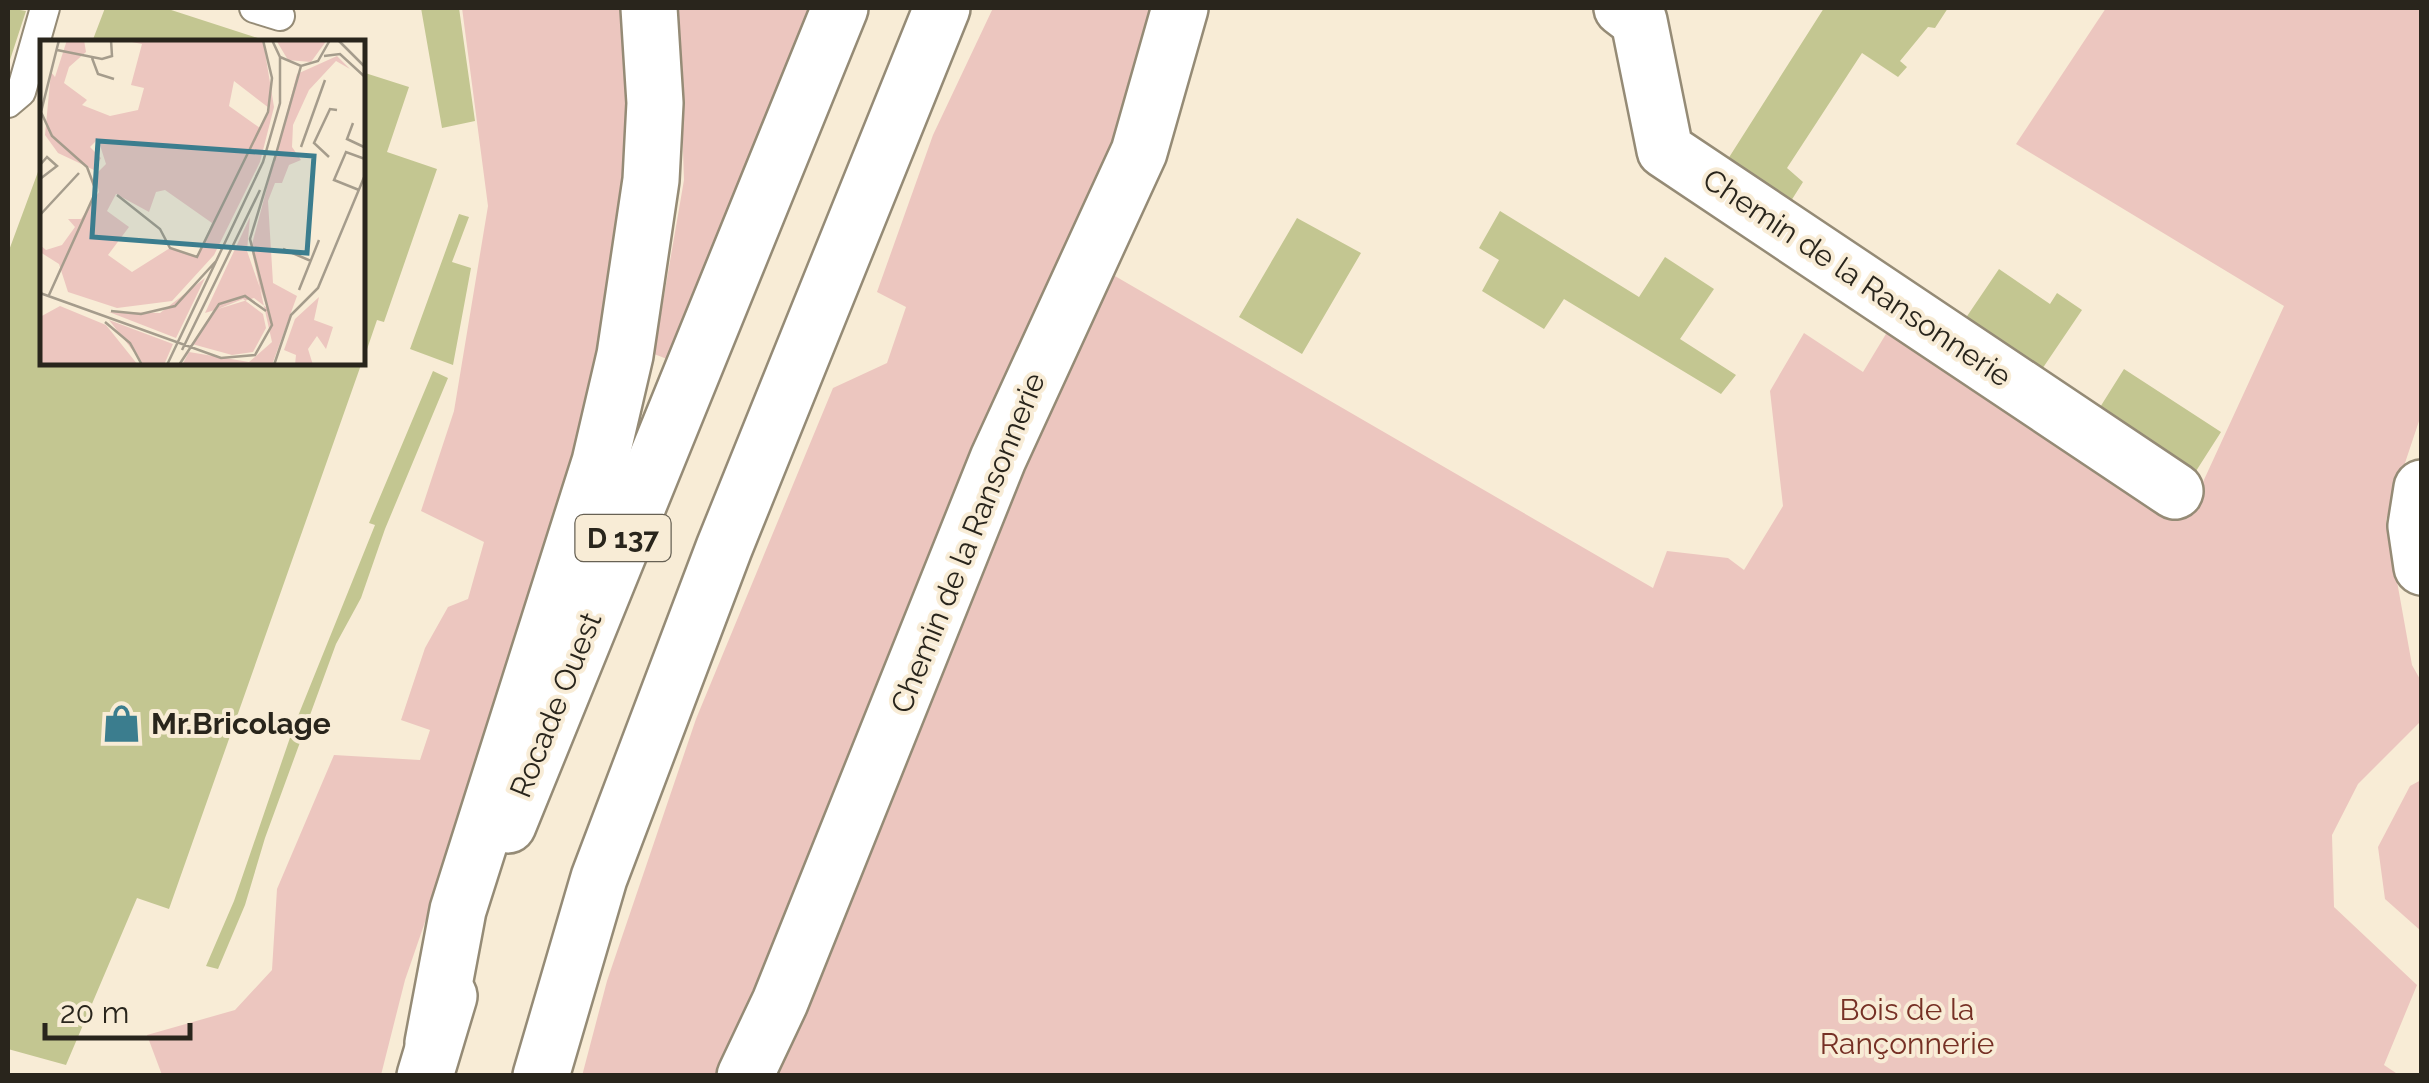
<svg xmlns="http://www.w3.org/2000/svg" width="2429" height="1083" viewBox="0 0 2429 1083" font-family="Raleway,sans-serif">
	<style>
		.green { fill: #ecc6bf }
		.building { fill: #c3c691 }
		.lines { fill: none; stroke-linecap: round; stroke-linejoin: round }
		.lane-casing { stroke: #958b76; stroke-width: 32 }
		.street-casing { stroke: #958b76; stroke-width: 60 }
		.primary-casing { stroke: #958b76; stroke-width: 60 }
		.highway-casing { stroke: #958b76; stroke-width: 60 }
		.lane { stroke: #fff; stroke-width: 28 }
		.street { stroke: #fff; stroke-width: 55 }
		.primary { stroke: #fff; stroke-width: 55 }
		.highway { stroke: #fff; stroke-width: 55 }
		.labels { text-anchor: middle; stroke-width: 8; stroke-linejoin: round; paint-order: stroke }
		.shield { fill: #f8ecd6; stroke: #676154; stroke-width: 2.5 }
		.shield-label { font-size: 28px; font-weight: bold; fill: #29251c }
		.street-label { font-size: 30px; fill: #29251c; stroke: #f8ecd6 }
		.poi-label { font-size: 30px; font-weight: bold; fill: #29251c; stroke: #f8ecd6; text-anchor: start }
		.park-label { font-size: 30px; fill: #763025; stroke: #f8ecd6 }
		.inset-road { fill: none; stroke: #a59c8c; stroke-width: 2.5 }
		.view { fill: #3b7d8e; fill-opacity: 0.15; stroke: #3b7d8e; stroke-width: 5 }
		.inset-edge { fill: none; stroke: #29251c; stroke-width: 5 }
	</style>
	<rect width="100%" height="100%" fill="#f8ecd6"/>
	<path class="green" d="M 462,8 L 634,8 L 640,135 L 590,426 L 518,652 L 405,980 L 381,1075 L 162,1075 L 147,1035 L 235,1010 L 272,970 L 277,889 L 334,755 L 420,760 L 430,730 L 401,720 L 425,648 L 448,607 L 468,599 L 484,542 L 421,511 L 454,411 L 488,206 Z
		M 678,8 L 821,8 L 667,359 L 654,354 L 684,180 Z
		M 993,8 L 1180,8 L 1089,261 L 1653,588 L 1667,551 L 1728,558 L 1744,570 L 1783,506 L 1770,391 L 1804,333 L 1863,372 L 1898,314 L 2191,508 L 2284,306 L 2016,144 L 2106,8 L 2421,8 L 2421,415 L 2386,520 L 2412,665 L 2421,681 L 2421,721 L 2358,784 L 2332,835 L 2334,907 L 2417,985 L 2384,1065 L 2399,1075 L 582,1076 L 607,981 L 696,719 L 833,388 L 887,363 L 906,307 L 877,292 L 933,135 Z
		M 2421,780 L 2421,931 L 2385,899 L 2378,847 L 2410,786 Z"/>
	<path class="building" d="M 8,8 L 26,11 L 8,66 Z
		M 105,8 L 165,8 L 270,42 L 92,42 Z
		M 421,8 L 459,8 L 475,121 L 442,128 Z
		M 1824,8 L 1948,8 L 1935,28 L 1928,27 L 1900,61 L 1907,67 L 1898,77 L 1862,53 L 1787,168 L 1803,182 L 1784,212 L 1721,170 Z
		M 362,72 L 409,87 L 387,152 L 437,169 L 384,322 L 377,320 L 363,361 Z
		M 42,161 L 42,362 L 362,362 L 169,909 L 137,898 L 66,1065 L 8,1049 L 8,253 Z
		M 1500,211 L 1639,297 L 1665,257 L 1714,289 L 1680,339 L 1736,375 L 1721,394 L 1564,299 L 1544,329 L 1482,291 L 1499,260 L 1479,248 Z
		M 459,214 L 469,217 L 452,262 L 471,268 L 453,365 L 410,349 Z
		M 1297,218 L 1361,253 L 1302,354 L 1239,317 Z
		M 1999,269 L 2050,304 L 2057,293 L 2082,310 L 2034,381 L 1957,331 Z
		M 2124,369 L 2221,432 L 2189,482 L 2092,420 Z
		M 433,371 L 448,378 L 385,529 L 361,598 L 336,644 L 265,838 L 245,905 L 218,969 L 206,966 L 234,901 L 294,726 L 375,525 L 369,523 Z"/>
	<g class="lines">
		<defs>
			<path id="lane" d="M 254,8 L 280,16
				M 8,103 L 21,92 L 45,8"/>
			<path id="street" d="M 1622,8 L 1639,21 L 1665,150 L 2175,491
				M 2422,488 L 2416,526 L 2422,567
				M 745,1076 L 780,1002 L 998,459 L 1139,152 L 1180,8"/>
			<path id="primary" d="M 508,825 L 840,8
				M 425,1076 L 449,996
				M 541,1076 L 599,878 L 724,548 L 942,8"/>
			<path id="highway" d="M 433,1043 L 458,910 L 600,462 L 625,355 L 651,180 L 655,103 L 649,8"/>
		</defs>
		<use href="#lane" class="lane-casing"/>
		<use href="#street" class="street-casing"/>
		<use href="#primary" class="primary-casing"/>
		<use href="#highway" class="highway-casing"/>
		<use href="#lane" class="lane"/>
		<use href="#street" class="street"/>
		<use href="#primary" class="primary"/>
		<use href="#highway" class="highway"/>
	</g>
	<defs>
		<symbol id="shop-bare" viewBox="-9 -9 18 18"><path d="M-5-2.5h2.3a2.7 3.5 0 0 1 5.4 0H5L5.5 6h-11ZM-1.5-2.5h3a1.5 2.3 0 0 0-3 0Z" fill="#3b7d8e" stroke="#f8ecd6" stroke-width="2.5" paint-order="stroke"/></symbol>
	</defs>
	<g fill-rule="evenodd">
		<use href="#shop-bare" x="94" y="696" width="55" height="55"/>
	</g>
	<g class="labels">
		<rect class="shield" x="575.5" y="515" width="95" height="46" rx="8"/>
		<g class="shield-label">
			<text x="623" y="548">D 137</text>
		</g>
		<g class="street-label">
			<text transform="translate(1857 278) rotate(34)" y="10">Chemin de la Ransonnerie</text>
			<text transform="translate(968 543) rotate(-68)" y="10">Chemin de la Ransonnerie</text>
			<text transform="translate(556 705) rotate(-68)" y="10">Rocade Ouest</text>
		</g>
		<g class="poi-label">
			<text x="151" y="734">Mr.Bricolage</text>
		</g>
		<g class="park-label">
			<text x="1907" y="1020">Bois de la<tspan x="1907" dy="34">Rançonnerie</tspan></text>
		</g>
	</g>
	<g transform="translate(40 40)">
		<rect width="325" height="325" fill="#f8ecd6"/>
		<path d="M 27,0 L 44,0 L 46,12 L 29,27 L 24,43 L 47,60 L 42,65 L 70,76 L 98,70 L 104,48 L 91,45 L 102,4 L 82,0 L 223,0 L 234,67 L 220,122 L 174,215 L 132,261 L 77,268 L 28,252 L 19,224 L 0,212 L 0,205 L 6,210 L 22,205 L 35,187 L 28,179 L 41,179 L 59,152 L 55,135 L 66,124 L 58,99 L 50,107 L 61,118 L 54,130 L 18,113 L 5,95 L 11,32 L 15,37 ZM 194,41 L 229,68 L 220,88 L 189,66 ZM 125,150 L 172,183 L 157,217 L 130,208 L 92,232 L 68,215 L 89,187 L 67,171 L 76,154 L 109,172 L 116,152 ZM 236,0 L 287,0 L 271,22 L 248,20 ZM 297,16 L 310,29 L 296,21 L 269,50 L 253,85 L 252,107 L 261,120 L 249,125 L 242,143 L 235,143 L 228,161 L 233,243 L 257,256 L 232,325 L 142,325 L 149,312 L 209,322 L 232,302 L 211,208 L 257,34 ZM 210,177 L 207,211 L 227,268 L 214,258 L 165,273 ZM 165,238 L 136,298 L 69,272 L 120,273 ZM 279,257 L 274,280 L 293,287 L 286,309 L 277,296 L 268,309 L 273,325 L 255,325 L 256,315 L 244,310 L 255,279 ZM 203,259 L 223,274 L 226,288 L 213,312 L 192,315 L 152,304 L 173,271 ZM 20,266 L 66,285 L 98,325 L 0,325 L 0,277 ZM 69,280 L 133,304 L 124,325 L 104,325 Z" fill="#ecc6bf" fill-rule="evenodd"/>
		<path class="inset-road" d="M 232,0 L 240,17 L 261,26 L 278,21 L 290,0M 298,0 L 325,27M 17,10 L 62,19 L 72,16 L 71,0M 284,16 L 300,14 L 325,37M 52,18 L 58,34 L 74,39M 313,83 L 307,99 L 324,107M 261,107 L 285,40M 289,117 L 274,103 L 290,69 L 297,70M 234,121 L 261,26M 0,125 L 7,117 L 17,126 L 0,139M 319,150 L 294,140 L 306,112 L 325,119M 77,155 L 120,189 L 130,208 L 157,217 L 228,72 L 232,38 L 223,0M 0,175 L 39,133M 243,209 L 271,221M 259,250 L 279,200M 0,253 L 181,318 L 215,315 L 232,285 L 210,199 L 235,117M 9,255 L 56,151 L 47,127 L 12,96 L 1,72 L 19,0M 71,271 L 101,274 L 135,266 L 177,220M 65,282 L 90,303 L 102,325M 142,310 L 220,150M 127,325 L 223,122 L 240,63 L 240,17M 139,325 L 179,264 L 205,256 L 226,271M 234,325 L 251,275 L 278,248 L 325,135"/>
		<path class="view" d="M 58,101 L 274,116 L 267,213 L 52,197 Z"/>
		<rect width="325" height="325" class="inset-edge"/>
	</g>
	<rect width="2429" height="1083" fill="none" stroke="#29251c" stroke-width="20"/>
	<path d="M45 1023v15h145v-15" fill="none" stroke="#29251c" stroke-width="5"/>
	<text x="60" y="1023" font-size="30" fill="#29251c" stroke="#f8ecd6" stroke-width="8" paint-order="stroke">20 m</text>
</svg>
